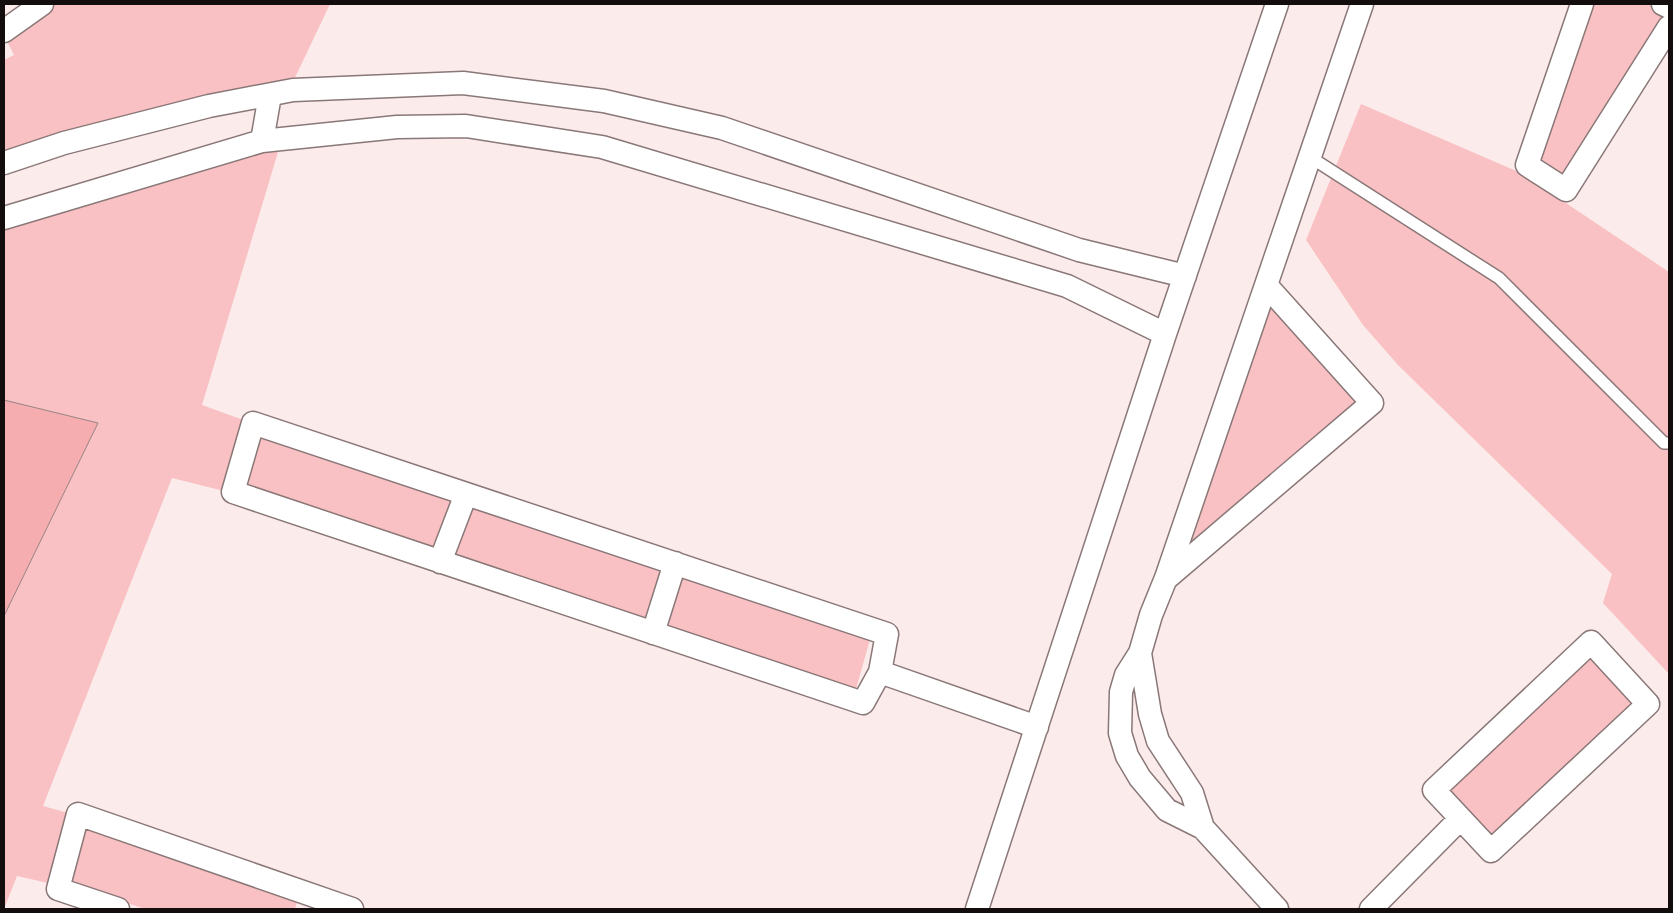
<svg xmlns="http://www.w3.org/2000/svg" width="1673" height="913" viewBox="0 0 1673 913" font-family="Merriweather,serif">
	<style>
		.green { fill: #f9c1c3 }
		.building { fill: #f6adb0; stroke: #988485 }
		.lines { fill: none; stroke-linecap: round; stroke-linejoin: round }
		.service-casing { stroke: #8a7777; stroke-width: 14 }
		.minor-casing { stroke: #8a7777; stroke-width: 25 }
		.service { stroke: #fff; stroke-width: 11 }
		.minor { stroke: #fff; stroke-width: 22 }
	</style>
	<rect width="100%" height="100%" fill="#fcebeb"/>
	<path class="green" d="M 47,4 L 330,4 L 291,86 L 4,158 L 4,60 L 14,55 L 4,35 Z
		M 1588,4 L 1656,4 L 1669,12 L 1565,182 L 1532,163 Z
		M 1361,104 L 1521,173 L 1669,272 L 1669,674 L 1603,603 L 1612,574 L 1398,365 L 1363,325 L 1306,240 Z
		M 281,142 L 202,405 L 249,422 L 228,492 L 172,478 L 43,806 L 75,815 L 52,884 L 17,876 L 4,909 L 4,220 Z
		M 1269,304 L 1358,399 L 1186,552 Z
		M 258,430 L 455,498 L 435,552 L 242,487 Z
		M 470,501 L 662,569 L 646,623 L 450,559 Z
		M 678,570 L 871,636 L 856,689 L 662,630 Z
		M 1590,653 L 1639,704 L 1492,843 L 1443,790 Z
		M 83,823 L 298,898 L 295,909 L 145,909 L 67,883 Z"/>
	<path class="building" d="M 4,400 L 98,423 L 4,616 Z"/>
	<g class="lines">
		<defs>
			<path id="service" d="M 1310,157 L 1499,278 L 1664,443 L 1669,443"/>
			<path id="minor" d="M 1582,4 L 1527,165 L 1566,190 L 1669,27
				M 1663,4 L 1669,7
				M 4,31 L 42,4
				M 262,141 L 270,95
				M 4,163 L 64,143 L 209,106 L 293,90 L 463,83 L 604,101 L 722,128 L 1079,250 L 1185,276
				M 4,218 L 262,141 L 397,127 L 466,126 L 602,147 L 1067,286 L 1165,334
				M 253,423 L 887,634 L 880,672 L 863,703 L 233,492 Z
				M 440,562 L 466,494
				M 1167,578 L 1372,403 L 1267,286
				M 653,633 L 675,563
				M 1591,642 L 1648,704 L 1491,851 L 1434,790 Z
				M 1140,653 L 1150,714 L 1158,741 L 1192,793 L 1203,828
				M 880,672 L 1037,727
				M 118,909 L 58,889 L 78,814 L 352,909
				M 977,909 L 1165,334 L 1277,4
				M 1277,909 L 1203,828 L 1167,810 L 1140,778 L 1127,756 L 1120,733 L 1121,692 L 1126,675 L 1140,653 L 1151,615 L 1166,578 L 1362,4
				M 1371,909 L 1460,819"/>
		</defs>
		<use href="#service" class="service-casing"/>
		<use href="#minor" class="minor-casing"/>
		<use href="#service" class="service"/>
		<use href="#minor" class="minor"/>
	</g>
	<rect width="1673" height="913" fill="none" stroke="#140d0d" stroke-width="10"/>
</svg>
